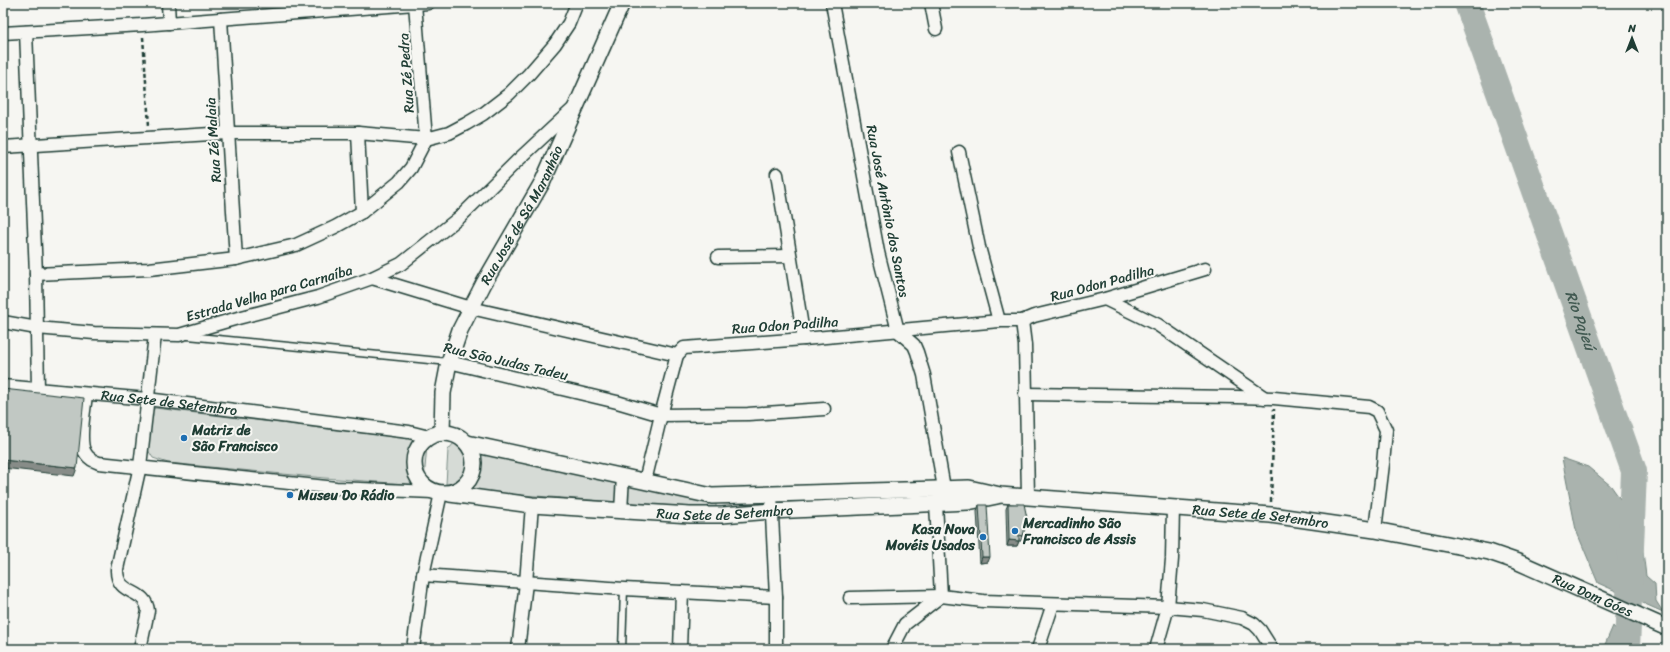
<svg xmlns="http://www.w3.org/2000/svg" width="1670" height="652" viewBox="0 0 1670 652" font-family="Sriracha,sans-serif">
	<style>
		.green { fill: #d6dbd6; stroke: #7a8c85 }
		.water { fill: #aab3ae; stroke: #72847d }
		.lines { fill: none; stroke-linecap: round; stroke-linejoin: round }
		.river { stroke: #aab3ae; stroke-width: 26 }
		.service-casing { stroke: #1f3d34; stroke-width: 9 }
		.minor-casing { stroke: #1f3d34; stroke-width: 15 }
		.tertiary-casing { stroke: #1f3d34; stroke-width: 18 }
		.path { stroke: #1f3d34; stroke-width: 2.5; stroke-dasharray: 4 3; stroke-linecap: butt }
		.service { stroke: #f6f6f2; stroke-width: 6 }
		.minor { stroke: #f6f6f2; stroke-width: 12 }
		.tertiary { stroke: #f6f6f2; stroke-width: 15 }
		.wall { fill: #a6aca8; stroke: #1f3d34 }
		.shaded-wall { fill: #878c88; stroke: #1f3d34 }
		.building { fill: #c1c8c3; stroke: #1f3d34 }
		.poi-dot { fill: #1f6fb2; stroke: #f6f6f2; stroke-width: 1.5 }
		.labels { text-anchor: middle; stroke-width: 4; stroke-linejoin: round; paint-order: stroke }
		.street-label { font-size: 14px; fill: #1f3d34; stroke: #f6f6f2 }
		.poi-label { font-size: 14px; font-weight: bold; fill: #1f3d34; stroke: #f6f6f2; text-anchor: start }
		.water-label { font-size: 15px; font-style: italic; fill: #425a52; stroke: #f6f6f2 }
	</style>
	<rect width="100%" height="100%" fill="#f6f6f2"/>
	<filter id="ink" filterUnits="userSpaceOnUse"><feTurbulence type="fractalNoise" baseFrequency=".025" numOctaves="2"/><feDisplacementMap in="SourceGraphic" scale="8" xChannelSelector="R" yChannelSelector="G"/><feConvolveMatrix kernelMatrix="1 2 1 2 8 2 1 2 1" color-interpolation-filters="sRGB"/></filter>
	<g filter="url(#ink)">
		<path class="green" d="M 155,408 L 421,440 L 427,445 L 424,480 L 418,485 L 325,478 L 168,463 L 153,458 L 148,450 L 151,413 Z
			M 454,443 L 663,493 L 716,503 L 716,509 L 452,490 L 446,484 L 448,450 Z"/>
		<path class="water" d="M 1562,458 L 1588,467 L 1611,486 L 1640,527 L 1646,576 L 1655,584 L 1656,601 L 1663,612 L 1598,583 L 1576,530 Z
			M 1613,626 L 1619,633 L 1617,649 L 1603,649 Z"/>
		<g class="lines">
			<path class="river" id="s1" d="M 1467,3 L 1634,471 L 1627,649"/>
			<defs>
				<path id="service" d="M 188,336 L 449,362
					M 622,649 L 624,589"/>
				<g id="minor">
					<path d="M 168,3 L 169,23"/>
					<path d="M 832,3 L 878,252 L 898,331 L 914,345 L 917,352 L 924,375 L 944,488"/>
					<path d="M 931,3 L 936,29"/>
					<path d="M 221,19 L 236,259"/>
					<path d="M 26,32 L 36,274 L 38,390"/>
					<path d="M 3,33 L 142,25 L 428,3"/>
					<path d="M 358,133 L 362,212"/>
					<path d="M 3,147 L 227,133 L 358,133 L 426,139 L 449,133 L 466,124 L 483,114 L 509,94 L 529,74 L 555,44 L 569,23 L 577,3"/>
					<path d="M 959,152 L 979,247 L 999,321"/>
					<path d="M 777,174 L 804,339"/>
					<path d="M 718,257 L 790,256"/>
					<path d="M 36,274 L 149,269 L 236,259 L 296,245 L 335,227 L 362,212 L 399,182 L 411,168 L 426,139 L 415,4"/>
					<path d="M 372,278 L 471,308 L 677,355 L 684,348 L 804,339 L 999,321 L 1022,321 L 1034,316 L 1105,299 L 1205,269"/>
					<path d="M 1105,299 L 1158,325 L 1265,398"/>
					<path d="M 1022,321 L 1025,345 L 1028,496"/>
					<path d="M 3,322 L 37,328 L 94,333 L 179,335 L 238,318 L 318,297 L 372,278 L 401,264 L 460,217 L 516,162 L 574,108"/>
					<path d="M 449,362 L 617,402 L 661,415 L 748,414 L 824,409"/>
					<path id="s2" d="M 3,386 L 147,399 L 409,432 L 429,437"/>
					<path d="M 86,394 C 85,409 77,443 86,454 C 89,459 94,461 99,463 L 336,488 L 433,492"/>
					<path d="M 1025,394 L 1237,397 L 1274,398 L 1369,407 L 1377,411 L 1386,430 L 1383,464 L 1375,530"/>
					<path d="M 645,481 L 661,415 L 677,355"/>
					<path d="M 771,495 L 776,597 L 776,649"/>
					<path d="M 621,511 L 623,476"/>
					<path d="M 423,575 L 624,589 L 776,597"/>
					<path d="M 850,598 L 941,596 L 983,601 L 1168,607 L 1203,610 L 1242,618 L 1254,624 L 1260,630 L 1272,649"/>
					<path d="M 140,649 L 148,611 C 146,587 116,597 117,569 L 140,466 L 155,335"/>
					<path d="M 413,649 L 423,575 L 441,493"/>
					<path d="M 518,649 L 526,583 L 532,505"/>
					<path d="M 680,649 L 682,592"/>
					<path d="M 892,649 L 905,624 L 941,596 L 936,504"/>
					<path d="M 1038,649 L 1053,604"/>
					<path d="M 1156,649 L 1168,607 L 1172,559 L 1173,507"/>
				</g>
				<g id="tertiary">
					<circle cx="444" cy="463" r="30"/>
					<path id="s3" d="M 442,433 L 443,393 L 449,362 L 460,330 L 484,283 L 543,181 L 622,3"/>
					<path id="s4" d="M 467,443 L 712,496 L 969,488 L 1000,495 L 1271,515 L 1375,530 L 1489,552 L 1518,562 L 1667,628"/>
					<path id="s5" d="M 450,494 L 532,505 L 690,515 L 722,515 L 771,511 L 968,502 L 997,496"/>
				</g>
			</defs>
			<use href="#service" class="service-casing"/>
			<use href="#minor" class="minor-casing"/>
			<use href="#tertiary" class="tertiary-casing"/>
			<path class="path" d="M 143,37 L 149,126
				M 1271,502 L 1274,409"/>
			<use href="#service" class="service"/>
			<use href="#minor" class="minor"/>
			<use href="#tertiary" class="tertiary"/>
		</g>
		<path class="wall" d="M 1008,504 L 1023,536 L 1021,541 L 1019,541 L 1017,546 L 1007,546 L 1006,509 Z
			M 979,505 L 988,562 L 980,563 L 977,511 Z"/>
		<path class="shaded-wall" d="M 3,460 L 77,468 L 74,476 L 3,468 Z
			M 1009,540 L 1019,541 L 1017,546 L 1007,546 Z
			M 982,557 L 990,557 L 988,562 L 980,563 Z"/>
		<path class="building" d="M 3,389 L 84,398 L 77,468 L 3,460 Z
			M 1008,504 L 1024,504 L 1027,518 L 1023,536 L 1019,535 L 1019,541 L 1009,540 Z
			M 979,505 L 987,505 L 990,557 L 982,557 Z"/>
	</g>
	<g class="poi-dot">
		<circle cx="184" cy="438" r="4"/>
		<circle cx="290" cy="495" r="4"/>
		<circle cx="1015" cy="531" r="4"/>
		<circle cx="983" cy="537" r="4"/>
	</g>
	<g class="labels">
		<g class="street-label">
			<text transform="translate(406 73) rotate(-94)" y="5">Rua Zé Pedra</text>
			<text transform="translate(213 140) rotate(-94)" y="5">Rua Zé Malaia</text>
			<text transform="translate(888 211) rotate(79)" y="5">Rua José Antônio dos Santos</text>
			<text dy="5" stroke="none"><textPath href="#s3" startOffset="236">Rua José de Sá Maranhão</textPath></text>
			<text transform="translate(1102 283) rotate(-15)" y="5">Rua Odon Padilha</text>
			<text transform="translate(269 293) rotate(-16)" y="5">Estrada Velha para Carnaíba</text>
			<text transform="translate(785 325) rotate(-4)" y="5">Rua Odon Padilha</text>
			<text transform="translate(506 361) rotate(13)" y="5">Rua São Judas Tadeu</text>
			<text dy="5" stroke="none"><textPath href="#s2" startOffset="167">Rua Sete de Setembro</textPath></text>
			<text dy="5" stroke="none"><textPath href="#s5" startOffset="276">Rua Sete de Setembro</textPath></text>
			<text dy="5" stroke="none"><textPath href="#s4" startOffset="801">Rua Sete de Setembro</textPath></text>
			<text dy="5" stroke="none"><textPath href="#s4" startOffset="1145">Rua Dom Góes</textPath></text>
		</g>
		<g class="poi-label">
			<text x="192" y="435">Matriz de<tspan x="192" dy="16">São Francisco</tspan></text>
			<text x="298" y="500">Museu Do Rádio</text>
			<text x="1023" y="528">Mercadinho São<tspan x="1023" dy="16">Francisco de Assis</tspan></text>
			<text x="975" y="534" text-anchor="end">Kasa Nova<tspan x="975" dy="16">Movéis Usados</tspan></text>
		</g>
		<g class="water-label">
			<text dy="5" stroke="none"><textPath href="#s1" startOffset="337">Rio Pajeú</textPath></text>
		</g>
	</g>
	<rect width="1670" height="652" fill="none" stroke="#f6f6f2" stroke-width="16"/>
	<rect x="8" y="8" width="1654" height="636" fill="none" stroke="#1f3d34" stroke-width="1.5" filter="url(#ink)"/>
	<g transform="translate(1632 38)" stroke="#f6f6f2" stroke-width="3" paint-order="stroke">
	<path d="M0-3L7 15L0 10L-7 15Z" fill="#1f3d34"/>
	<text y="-6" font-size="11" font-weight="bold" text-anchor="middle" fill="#1f3d34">N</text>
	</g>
</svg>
